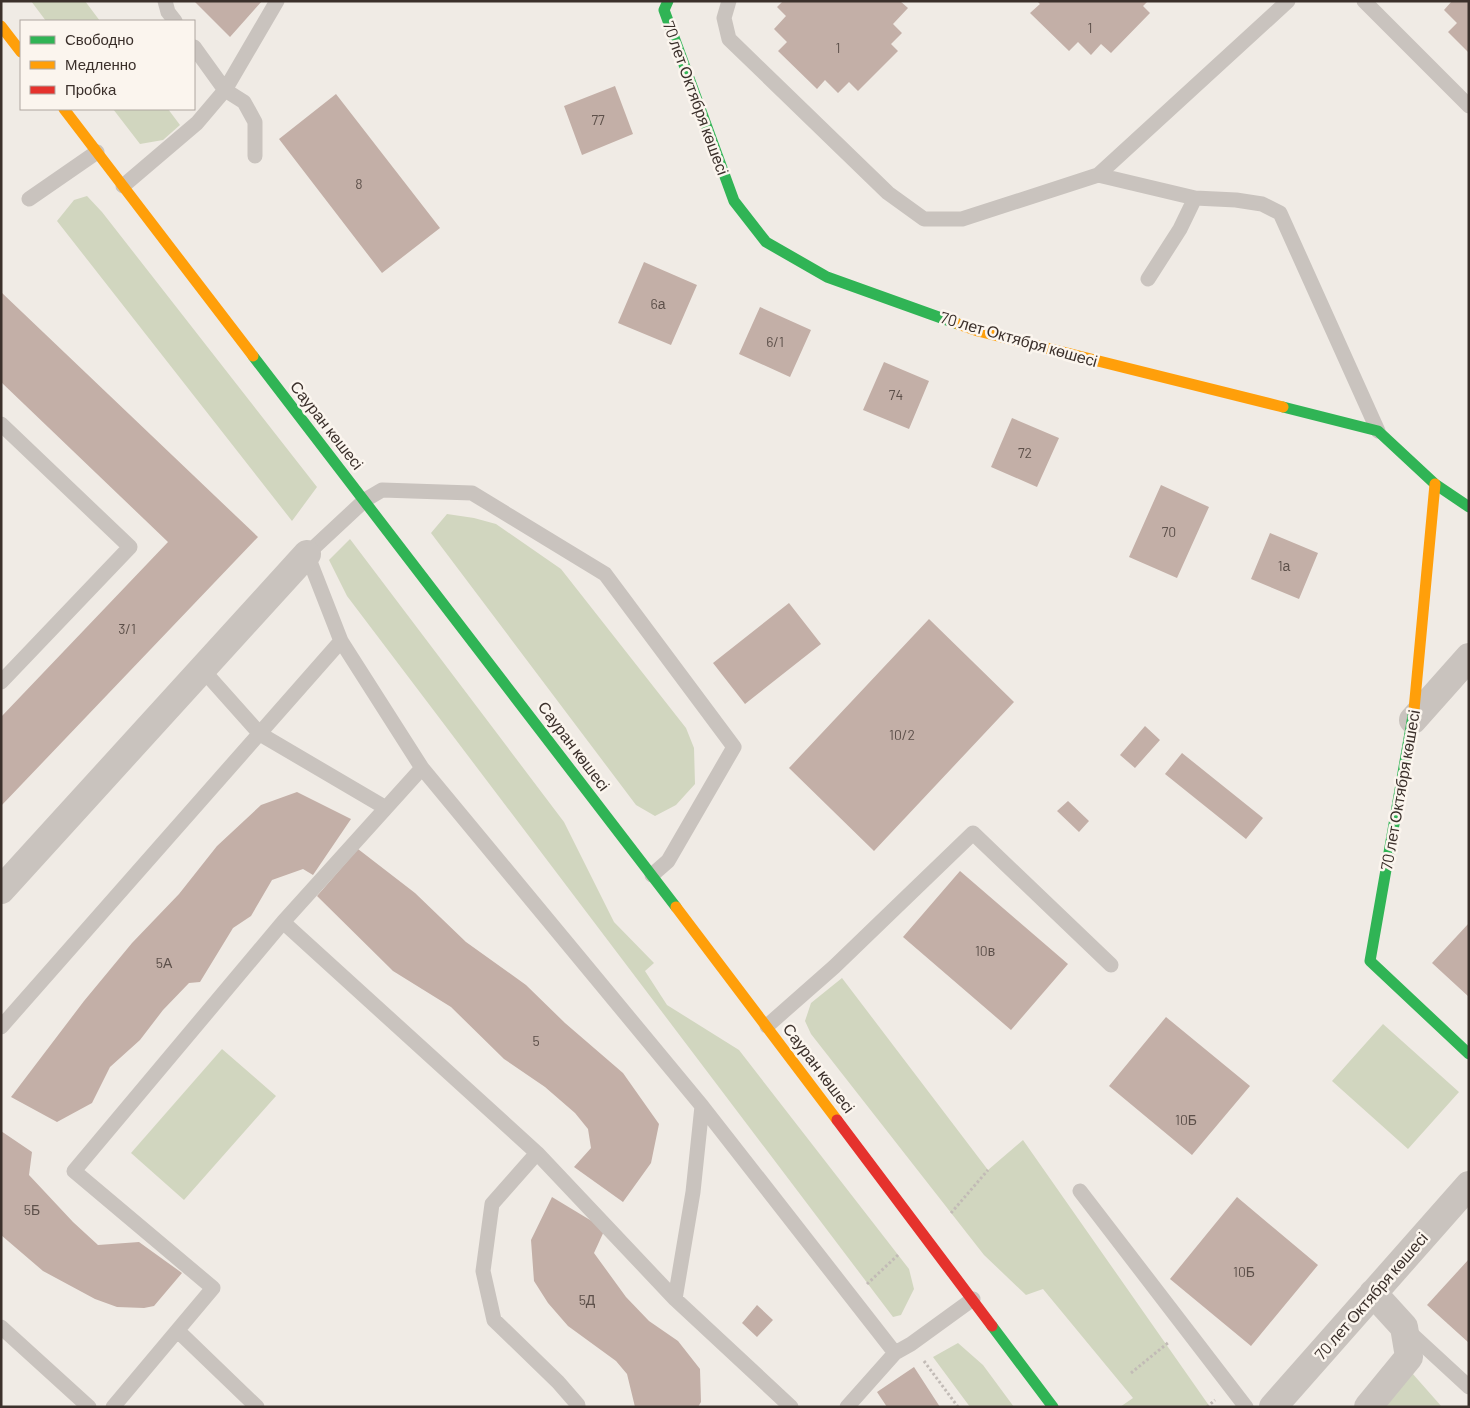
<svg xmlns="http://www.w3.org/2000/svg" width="1470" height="1408" viewBox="0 0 1470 1408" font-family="Barlow,sans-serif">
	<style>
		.green { fill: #d1d6bf }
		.building { fill: #c3afa7 }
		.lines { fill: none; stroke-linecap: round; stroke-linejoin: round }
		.path { stroke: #c2bbb6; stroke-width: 3; stroke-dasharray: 2.5 2.5; stroke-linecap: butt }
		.lane { stroke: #c9c3be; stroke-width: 15 }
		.street { stroke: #c9c3be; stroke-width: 28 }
		.fast { stroke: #30b455; stroke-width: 11 }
		.slow { stroke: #ff9f0a; stroke-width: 11 }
		.jam { stroke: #e5322d; stroke-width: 11 }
		.labels { text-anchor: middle; stroke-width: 5; stroke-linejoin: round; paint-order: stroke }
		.number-label { font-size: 14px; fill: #5d504a }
		.street-label { font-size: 16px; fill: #3b302b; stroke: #fbf5ee }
	</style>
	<rect width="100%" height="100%" fill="#f0ebe5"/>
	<path class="green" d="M 31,1 L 85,1 L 100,21 L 46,21 Z
		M 113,109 L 168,109 L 180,125 L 163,140 L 140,144 Z
		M 87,196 L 102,212 L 317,487 L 292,521 L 57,221 L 74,200 Z
		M 447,514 L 474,518 L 496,524 L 561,569 L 686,728 L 694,748 L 695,784 L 676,805 L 655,816 L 636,805 L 431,533 Z
		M 350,539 L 564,822 L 614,922 L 654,963 L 645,971 L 667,1005 L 739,1050 L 909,1269 L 914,1289 L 901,1315 L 893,1317 L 347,596 L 329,560 Z
		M 842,978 L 988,1170 L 1023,1140 L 1210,1407 L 1120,1407 L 1133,1398 L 1043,1289 L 1026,1295 L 984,1255 L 811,1034 L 805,1021 L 811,1003 Z
		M 1383,1024 L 1459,1092 L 1408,1149 L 1332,1081 Z
		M 222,1049 L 276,1096 L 184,1200 L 131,1153 Z
		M 958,1343 L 983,1365 L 1014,1407 L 970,1407 L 933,1357 Z
		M 1412,1373 L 1442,1407 L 1384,1407 Z"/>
	<path class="building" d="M 194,1 L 262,1 L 230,37 Z
		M 783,1 L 900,1 L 908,8 L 893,24 L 902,33 L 891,44 L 898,51 L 858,91 L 849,82 L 838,93 L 825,80 L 817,89 L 778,51 L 787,42 L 774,29 L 786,16 L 777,7 Z
		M 1037,1 L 1148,1 L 1143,6 L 1150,13 L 1111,53 L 1101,44 L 1091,55 L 1078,42 L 1069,51 L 1030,13 L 1040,4 Z
		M 1452,1 L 1469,1 L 1469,53 L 1448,32 L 1457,23 L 1444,10 Z
		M 615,86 L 633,134 L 582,155 L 564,106 Z
		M 336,94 L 440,228 L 382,273 L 279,139 Z
		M 644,262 L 697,285 L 671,345 L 618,323 Z
		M 1,292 L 258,537 L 1,806 L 1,717 L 168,542 L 1,382 Z
		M 760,307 L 811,330 L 790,377 L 739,354 Z
		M 884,362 L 929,381 L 909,429 L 863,410 Z
		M 1012,418 L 1059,438 L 1037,487 L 991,467 Z
		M 1161,485 L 1209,507 L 1177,578 L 1129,557 Z
		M 1270,533 L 1318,553 L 1299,599 L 1251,579 Z
		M 789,603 L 821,644 L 745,704 L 713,663 Z
		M 929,619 L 1014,702 L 874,851 L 789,768 Z
		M 1145,726 L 1160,740 L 1135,768 L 1120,755 Z
		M 1182,753 L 1263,818 L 1246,839 L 1165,774 Z
		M 297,792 L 351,819 L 313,875 L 303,869 L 272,880 L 251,916 L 233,928 L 200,982 L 189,983 L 163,1010 L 140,1040 L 110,1067 L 92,1103 L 57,1122 L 11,1097 L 84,1001 L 132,943 L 179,894 L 217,846 L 261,805 Z
		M 1068,801 L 1089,821 L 1079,832 L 1057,811 Z
		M 358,849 L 415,893 L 466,942 L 526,985 L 565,1023 L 623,1073 L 659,1124 L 651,1163 L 623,1202 L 574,1167 L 591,1148 L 588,1129 L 575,1113 L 545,1087 L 504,1059 L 451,1007 L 393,971 L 317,896 Z
		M 960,871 L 1068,964 L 1011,1030 L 903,937 Z
		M 1469,923 L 1469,997 L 1432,963 Z
		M 1166,1017 L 1250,1086 L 1192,1155 L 1109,1086 Z
		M 1,1131 L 32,1152 L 29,1175 L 73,1222 L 98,1245 L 139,1242 L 182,1273 L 154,1306 L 144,1308 L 117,1307 L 95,1299 L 43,1271 L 1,1235 Z
		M 552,1197 L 605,1229 L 594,1253 L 626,1297 L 649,1321 L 678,1341 L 700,1369 L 701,1402 L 698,1407 L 635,1407 L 627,1374 L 616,1361 L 568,1326 L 548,1303 L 534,1281 L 531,1240 Z
		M 1237,1197 L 1318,1265 L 1251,1346 L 1170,1279 Z
		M 1469,1259 L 1469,1343 L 1427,1305 Z
		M 757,1305 L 773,1320 L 757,1337 L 742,1323 Z
		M 914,1367 L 940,1407 L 887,1407 L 877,1392 Z"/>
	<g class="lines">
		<path class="path" d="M 951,1213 L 988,1170
			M 867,1284 L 898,1255
			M 924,1361 L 958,1407
			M 1131,1373 L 1169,1342
			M 1207,1407 L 1215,1400"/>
		<path class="lane" d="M 165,1 L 168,12 L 175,21
			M 729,1 L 724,18 L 729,39 L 888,193 L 924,219 L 962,219 L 1098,175 L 1288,1
			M 1364,1 L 1469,106
			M 255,156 L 255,122 L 244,102 L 225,90 L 277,1
			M 1098,175 L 1195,198 L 1236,200 L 1262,204 L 1280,213 L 1378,431
			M 123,186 L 197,123 L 225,90 L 194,47
			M 29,199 L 97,152
			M 1148,279 L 1180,229 L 1195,198
			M 1,424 L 130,547 L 1,682
			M 202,669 L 260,734 L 386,808
			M 652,875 L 668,861 L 734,747 L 605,574 L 472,493 L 382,490 L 365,500 L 307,554 L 341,641 L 422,768 L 702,1106 L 895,1353
			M 283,922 L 537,1153 L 675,1299 L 791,1407
			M 767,1026 L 834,967 L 973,833 L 1111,965
			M 1,1027 L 341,641
			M 537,1153 L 492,1204 L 483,1271 L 494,1320 L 558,1382 L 578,1405 L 578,1407
			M 1080,1191 L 1246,1407
			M 675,1299 L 693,1192 L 702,1106
			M 1,1327 L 89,1407
			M 1406,1329 L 1469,1387
			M 178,1331 L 257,1407
			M 113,1407 L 213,1288 L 74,1171 L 283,922 L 422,768
			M 847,1407 L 895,1353 L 911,1344 L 973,1299"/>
		<path class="street" d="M 1413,720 L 1469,657
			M 1,890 L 307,554
			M 1273,1407 L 1469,1185
			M 1368,1407 L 1409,1357 L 1404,1327 L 1373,1293"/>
		<path class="fast" d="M 668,1 L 664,10 L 734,201 L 766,242 L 827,277 L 958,324
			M 253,356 L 676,907
			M 1283,407 L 1378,431 L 1435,484 L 1469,507
			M 1414,710 L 1370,961 L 1469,1054
			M 992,1326 L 1053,1407"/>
		<path class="slow" d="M 1,26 L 21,52
			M 64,109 L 253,356
			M 958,324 L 978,331 L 1283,407
			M 1414,710 L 1435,484
			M 676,907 L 837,1120"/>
		<path class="jam" d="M 837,1120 L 992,1326"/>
	</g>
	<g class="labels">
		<g class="number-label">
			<text x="1090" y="33">1</text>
			<text x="838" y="53">1</text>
			<text x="598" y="125">77</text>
			<text x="359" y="189">8</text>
			<text x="658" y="309">6а</text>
			<text x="775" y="347">6/1</text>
			<text x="896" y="400">74</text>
			<text x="1025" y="458">72</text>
			<text x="1169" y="537">70</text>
			<text x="1284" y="571">1а</text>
			<text x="127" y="634">3/1</text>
			<text x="902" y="740">10/2</text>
			<text x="985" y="956">10в</text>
			<text x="164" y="968">5А</text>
			<text x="536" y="1046">5</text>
			<text x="1186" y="1125">10Б</text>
			<text x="32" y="1215">5Б</text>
			<text x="1244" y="1277">10Б</text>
			<text x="587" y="1305">5Д</text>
		</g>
		<g class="street-label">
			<text transform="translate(696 98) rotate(70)" y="6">70 лет Октября көшесі</text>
			<text transform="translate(1019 339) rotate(16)" y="6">70 лет Октября көшесі</text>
			<text transform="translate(327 425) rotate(52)" y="6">Сауран көшесі</text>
			<text transform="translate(574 746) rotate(53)" y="6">Сауран көшесі</text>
			<text transform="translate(1400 790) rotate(-80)" y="6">70 лет Октября көшесі</text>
			<text transform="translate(819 1068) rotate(53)" y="6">Сауран көшесі</text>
			<text transform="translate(1371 1296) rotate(-49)" y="6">70 лет Октября көшесі</text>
		</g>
	</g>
	<rect width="1470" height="1408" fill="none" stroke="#3b302b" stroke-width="5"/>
	<rect x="20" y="20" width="175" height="90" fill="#fbf5ee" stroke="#aea6a0"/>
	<rect x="30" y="36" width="25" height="8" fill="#30b455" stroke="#aea6a0"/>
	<text x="65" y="45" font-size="15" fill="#3b302b">Свободно</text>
	<rect x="30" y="61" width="25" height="8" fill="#ff9f0a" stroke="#aea6a0"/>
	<text x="65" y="70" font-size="15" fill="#3b302b">Медленно</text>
	<rect x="30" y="86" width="25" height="8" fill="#e5322d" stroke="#aea6a0"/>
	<text x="65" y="95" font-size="15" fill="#3b302b">Пробка</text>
</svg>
